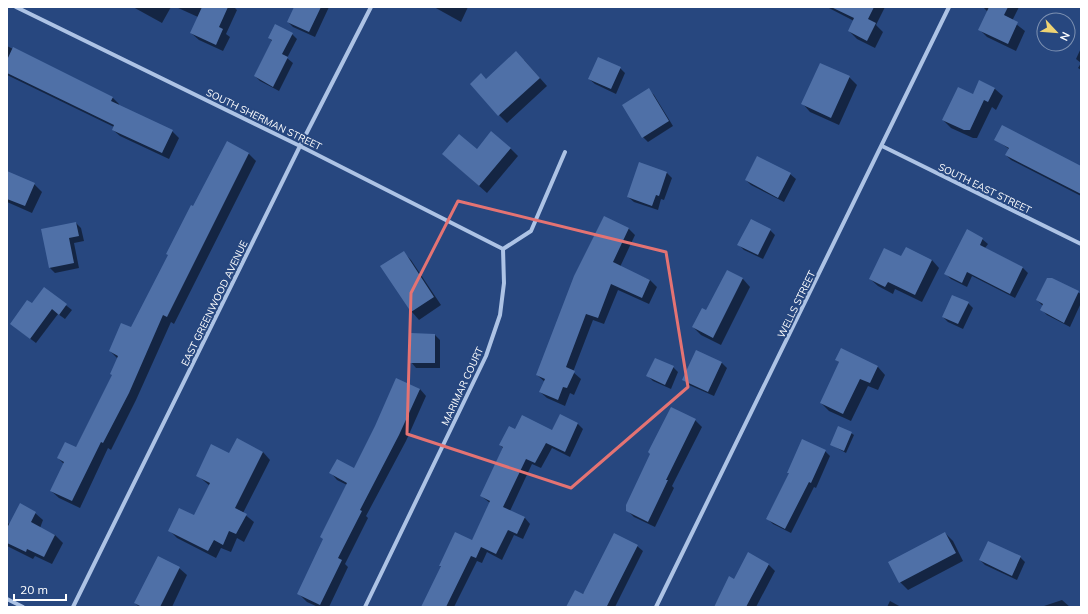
<svg xmlns="http://www.w3.org/2000/svg" width="1088" height="614" viewBox="0 0 1088 614" font-family="Mulish,sans-serif">
	<style>
		.shadow { fill: #0007 }
		.building { fill: #4f70a7 }
		.lines { fill: none; stroke-linecap: round; stroke-linejoin: round }
		.street { stroke: #adc3e5; stroke-width: 4 }
		.marked { fill: none; stroke: #e47373; stroke-width: 3; stroke-linejoin: round }
		.labels { text-anchor: middle; stroke-width: 4; stroke-linejoin: round; paint-order: stroke }
		.street-label { font-size: 10px; fill: #fff; stroke: #27477f }
	</style>
	<rect width="100%" height="100%" fill="#27477f"/>
	<path class="shadow" d="M 133,7 L 171,7 L 162,23 Z
		M 176,7 L 234,7 L 237,10 L 226,34 L 230,37 L 223,51 L 199,40 L 191,33 L 198,17 Z
		M 295,7 L 329,7 L 315,37 L 293,27 L 288,22 Z
		M 434,7 L 468,7 L 461,22 Z
		M 827,7 L 885,7 L 876,25 L 883,32 L 875,48 L 857,39 L 849,31 L 854,21 Z
		M 983,7 L 1019,7 L 1012,21 L 1025,31 L 1016,51 L 987,37 L 979,29 L 988,12 Z
		M 292,34 L 297,39 L 287,58 L 293,63 L 279,91 L 260,81 L 255,76 L 273,42 L 269,38 Z
		M 7,46 L 113,98 L 119,104 L 119,106 L 172,131 L 179,138 L 169,159 L 120,136 L 113,130 L 114,127 L 7,75 Z
		M 1081,48 L 1081,70 L 1078,68 L 1081,63 L 1076,59 Z
		M 524,60 L 547,86 L 507,123 L 499,115 Z
		M 620,68 L 625,73 L 616,94 L 595,84 L 589,79 Z
		M 849,77 L 857,85 L 839,125 L 810,112 L 803,104 Z
		M 980,82 L 995,89 L 1003,96 L 996,110 L 992,107 L 977,138 L 973,138 L 951,128 L 943,120 L 973,95 Z
		M 648,89 L 654,95 L 673,126 L 648,142 L 643,137 Z
		M 995,139 L 1081,168 L 1081,196 L 1011,160 L 1006,155 L 1009,149 Z
		M 227,143 L 249,154 L 256,161 L 174,324 L 171,322 L 136,400 L 111,450 L 108,448 L 80,508 L 59,498 L 51,491 L 64,464 L 58,458 L 76,448 L 113,375 L 118,359 L 110,351 L 131,329 Z
		M 510,148 L 518,156 L 487,193 L 443,154 Z
		M 758,157 L 790,174 L 796,179 L 784,202 L 751,185 L 746,180 Z
		M 640,164 L 667,173 L 672,178 L 664,200 L 661,199 L 658,210 L 634,202 L 628,197 Z
		M 7,172 L 34,184 L 42,192 L 32,213 L 7,202 Z
		M 76,223 L 81,228 L 84,241 L 74,243 L 79,268 L 55,273 L 50,268 L 43,230 Z
		M 628,228 L 635,235 L 620,267 L 650,280 L 657,287 L 649,304 L 618,290 L 604,324 L 593,320 L 573,372 L 581,379 L 574,395 L 570,393 L 565,406 L 547,398 L 540,392 L 545,382 L 537,375 Z
		M 770,230 L 775,235 L 763,259 L 744,250 L 739,245 Z
		M 982,239 L 988,244 L 985,248 L 1023,268 L 1028,273 L 1015,298 L 972,276 L 967,287 L 951,279 L 945,273 Z
		M 403,252 L 411,260 L 441,305 L 419,320 L 412,312 L 382,267 Z
		M 902,258 L 932,260 L 939,268 L 922,302 L 895,289 L 893,294 L 878,286 L 870,279 Z
		M 727,271 L 743,279 L 750,287 L 721,345 L 701,335 L 693,327 L 707,312 Z
		M 1052,279 L 1081,294 L 1081,303 L 1070,327 L 1047,315 L 1042,310 L 1042,305 L 1037,300 Z
		M 44,288 L 72,310 L 65,319 L 58,314 L 36,343 L 16,328 Z
		M 968,303 L 973,308 L 963,329 L 948,322 L 943,317 Z
		M 435,335 L 440,340 L 440,368 L 416,368 L 411,362 Z
		M 697,352 L 722,363 L 727,368 L 714,396 L 689,385 L 684,379 Z
		M 836,360 L 878,367 L 885,375 L 878,390 L 868,386 L 851,421 L 829,411 L 821,403 L 840,363 Z
		M 673,367 L 678,372 L 671,389 L 653,381 L 648,376 Z
		M 420,389 L 426,396 L 406,441 L 366,516 L 368,518 L 345,564 L 348,567 L 329,607 L 318,607 L 307,602 L 300,595 L 347,485 L 337,480 L 331,473 L 354,470 Z
		M 695,420 L 702,427 L 672,486 L 674,488 L 655,527 L 634,517 L 627,510 Z
		M 577,423 L 583,429 L 570,457 L 552,448 L 541,468 L 532,464 L 510,511 L 525,518 L 530,524 L 523,539 L 514,535 L 502,560 L 487,552 L 482,563 L 477,561 L 454,607 L 422,607 L 442,567 L 440,566 L 472,541 L 490,503 L 481,496 L 503,448 L 500,445 L 515,431 L 553,432 Z
		M 851,433 L 854,435 L 846,453 L 832,445 Z
		M 825,451 L 830,456 L 816,488 L 814,487 L 791,533 L 773,524 L 768,519 Z
		M 263,452 L 270,460 L 243,513 L 254,522 L 244,542 L 237,538 L 231,552 L 221,548 L 216,558 L 177,538 L 169,530 L 194,517 L 210,486 L 197,475 L 229,455 Z
		M 35,513 L 43,520 L 40,528 L 55,535 L 63,543 L 52,564 L 35,556 L 33,559 L 7,546 L 7,523 L 10,524 Z
		M 945,533 L 953,541 L 963,561 L 908,590 L 900,582 Z
		M 637,546 L 643,551 L 615,607 L 568,607 Z
		M 1020,557 L 1025,562 L 1017,580 L 985,565 L 980,560 Z
		M 768,564 L 775,571 L 756,607 L 714,607 L 730,578 L 734,580 Z
		M 179,568 L 187,575 L 172,607 L 139,607 L 135,603 Z
		M 1062,600 L 1070,607 L 1041,607 Z
		M 890,601 L 901,607 L 887,607 Z"/>
	<path class="building" d="M 202,7 L 228,7 L 219,27 L 223,29 L 216,45 L 190,33 Z
		M 294,7 L 321,7 L 309,32 L 287,22 Z
		M 831,7 L 874,7 L 868,19 L 876,23 L 867,41 L 848,31 L 854,18 Z
		M 989,7 L 1008,7 L 1004,15 L 1018,22 L 1008,44 L 978,30 Z
		M 275,24 L 293,33 L 282,54 L 288,57 L 273,87 L 254,76 L 272,40 L 268,38 Z
		M 13,47 L 113,97 L 111,101 L 173,130 L 162,153 L 112,130 L 114,125 L 7,73 L 7,60 Z
		M 516,51 L 540,78 L 498,116 L 470,84 L 481,73 L 486,79 Z
		M 598,57 L 621,67 L 611,89 L 588,79 Z
		M 820,63 L 850,76 L 831,118 L 801,104 Z
		M 979,80 L 995,88 L 988,102 L 984,100 L 970,130 L 964,130 L 942,120 L 958,87 L 973,94 Z
		M 649,88 L 669,121 L 642,138 L 622,105 Z
		M 1002,125 L 1081,166 L 1081,194 L 1005,155 L 1009,148 L 994,140 Z
		M 491,131 L 511,148 L 479,186 L 442,154 L 459,134 L 477,149 Z
		M 227,141 L 249,153 L 167,317 L 163,315 L 129,393 L 103,443 L 101,442 L 72,501 L 50,491 L 64,462 L 57,458 L 65,442 L 76,447 L 112,375 L 110,374 L 118,356 L 109,351 L 121,323 L 131,327 L 168,255 L 166,254 L 191,205 L 193,206 Z
		M 757,156 L 791,173 L 778,198 L 745,180 Z
		M 639,162 L 667,172 L 659,196 L 656,195 L 652,206 L 627,197 Z
		M 7,171 L 35,183 L 25,206 L 7,199 Z
		M 604,216 L 629,228 L 613,262 L 650,280 L 642,298 L 611,284 L 598,318 L 586,314 L 566,367 L 575,371 L 567,388 L 563,387 L 558,400 L 539,392 L 545,379 L 536,375 L 574,276 Z
		M 751,219 L 771,229 L 758,255 L 737,245 Z
		M 76,222 L 79,236 L 69,238 L 74,263 L 49,268 L 41,229 Z
		M 967,229 L 983,238 L 980,245 L 1023,267 L 1010,294 L 967,272 L 962,283 L 944,274 Z
		M 906,247 L 932,260 L 915,295 L 888,282 L 885,287 L 869,279 L 884,248 L 901,256 Z
		M 404,251 L 434,297 L 411,312 L 380,266 Z
		M 727,270 L 743,278 L 713,338 L 692,327 L 702,308 L 706,310 Z
		M 1047,278 L 1052,278 L 1079,291 L 1064,323 L 1040,310 L 1043,304 L 1036,300 Z
		M 44,287 L 67,304 L 59,315 L 52,309 L 30,339 L 10,324 L 27,300 L 32,303 Z
		M 952,295 L 969,302 L 958,324 L 942,317 Z
		M 411,333 L 435,334 L 435,363 L 410,363 Z
		M 841,348 L 878,366 L 870,383 L 860,379 L 843,414 L 820,403 L 839,362 L 835,360 Z
		M 696,350 L 722,362 L 708,392 L 682,380 Z
		M 655,358 L 674,366 L 665,385 L 646,376 Z
		M 396,378 L 420,389 L 399,435 L 360,510 L 362,511 L 338,558 L 342,560 L 320,605 L 297,594 L 323,539 L 320,537 L 347,483 L 329,473 L 337,459 L 354,468 L 375,426 Z
		M 671,407 L 696,419 L 666,480 L 668,480 L 648,522 L 626,511 L 626,505 L 650,454 L 648,452 Z
		M 560,414 L 578,423 L 565,452 L 546,443 L 535,463 L 526,459 L 503,507 L 525,517 L 517,534 L 508,530 L 496,554 L 481,547 L 476,558 L 471,556 L 446,607 L 421,607 L 441,566 L 439,566 L 455,532 L 472,540 L 490,501 L 480,496 L 503,447 L 499,445 L 509,426 L 515,429 L 522,415 L 552,430 Z
		M 838,426 L 852,432 L 844,451 L 830,445 Z
		M 237,438 L 263,452 L 235,508 L 247,514 L 236,534 L 229,531 L 223,545 L 214,540 L 208,551 L 168,531 L 179,508 L 194,515 L 210,483 L 196,476 L 211,444 L 229,453 Z
		M 802,439 L 826,450 L 811,483 L 809,482 L 785,529 L 766,519 L 789,473 L 787,473 Z
		M 20,503 L 36,512 L 31,522 L 55,535 L 44,557 L 27,549 L 26,552 L 7,543 L 7,528 Z
		M 945,532 L 956,553 L 899,583 L 888,562 Z
		M 614,533 L 638,545 L 607,606 L 609,607 L 566,607 L 575,590 L 583,594 Z
		M 988,541 L 1021,556 L 1012,576 L 979,560 Z
		M 748,552 L 769,564 L 746,607 L 714,607 L 729,576 L 734,579 Z
		M 158,556 L 180,567 L 160,607 L 142,607 L 134,603 Z"/>
	<g class="lines">
		<path class="street" d="M 16,7 L 300,146 L 503,249
			M 882,146 L 1081,244
			M 503,249 L 531,231 L 565,152
			M 7,599 L 23,607
			M 73,607 L 300,146 L 371,7
			M 365,607 L 486,356 L 500,315 L 504,283 L 503,249
			M 656,607 L 949,7"/>
	</g>
	<path class="marked" d="M 458,201 L 666,252 L 688,387 L 571,488 L 407,434 L 411,293 Z"/>
	<g class="labels">
		<g class="street-label">
			<text transform="translate(264 119) rotate(26)" y="4">SOUTH SHERMAN STREET</text>
			<text transform="translate(985 188) rotate(26)" y="4">SOUTH EAST STREET</text>
			<text transform="translate(214 303) rotate(-64)" y="4">EAST GREENWOOD AVENUE</text>
			<text transform="translate(796 304) rotate(-64)" y="4">WELLS STREET</text>
			<text transform="translate(462 386) rotate(-65)" y="4">MARIMAR COURT</text>
		</g>
	</g>
	<rect width="1088" height="614" fill="none" stroke="#ffffff" stroke-width="16"/>
	<g transform="translate(1056 32) rotate(116)"><circle r="19" fill="#27477f" stroke="#7d91b2"/>
	<path d="M0-3L7 15L0 10L-7 15Z" fill="#eed373"/>
	<text y="-6" font-size="11" font-weight="bold" text-anchor="middle" fill="#ffffff">N</text>
	</g>
	<path d="M14 594v6h52v-6" fill="none" stroke="#ffffff" stroke-width="2"/>
	<text x="20" y="594" font-size="12" fill="#ffffff" stroke="#27477f" stroke-width="3" paint-order="stroke">20 m</text>
</svg>
